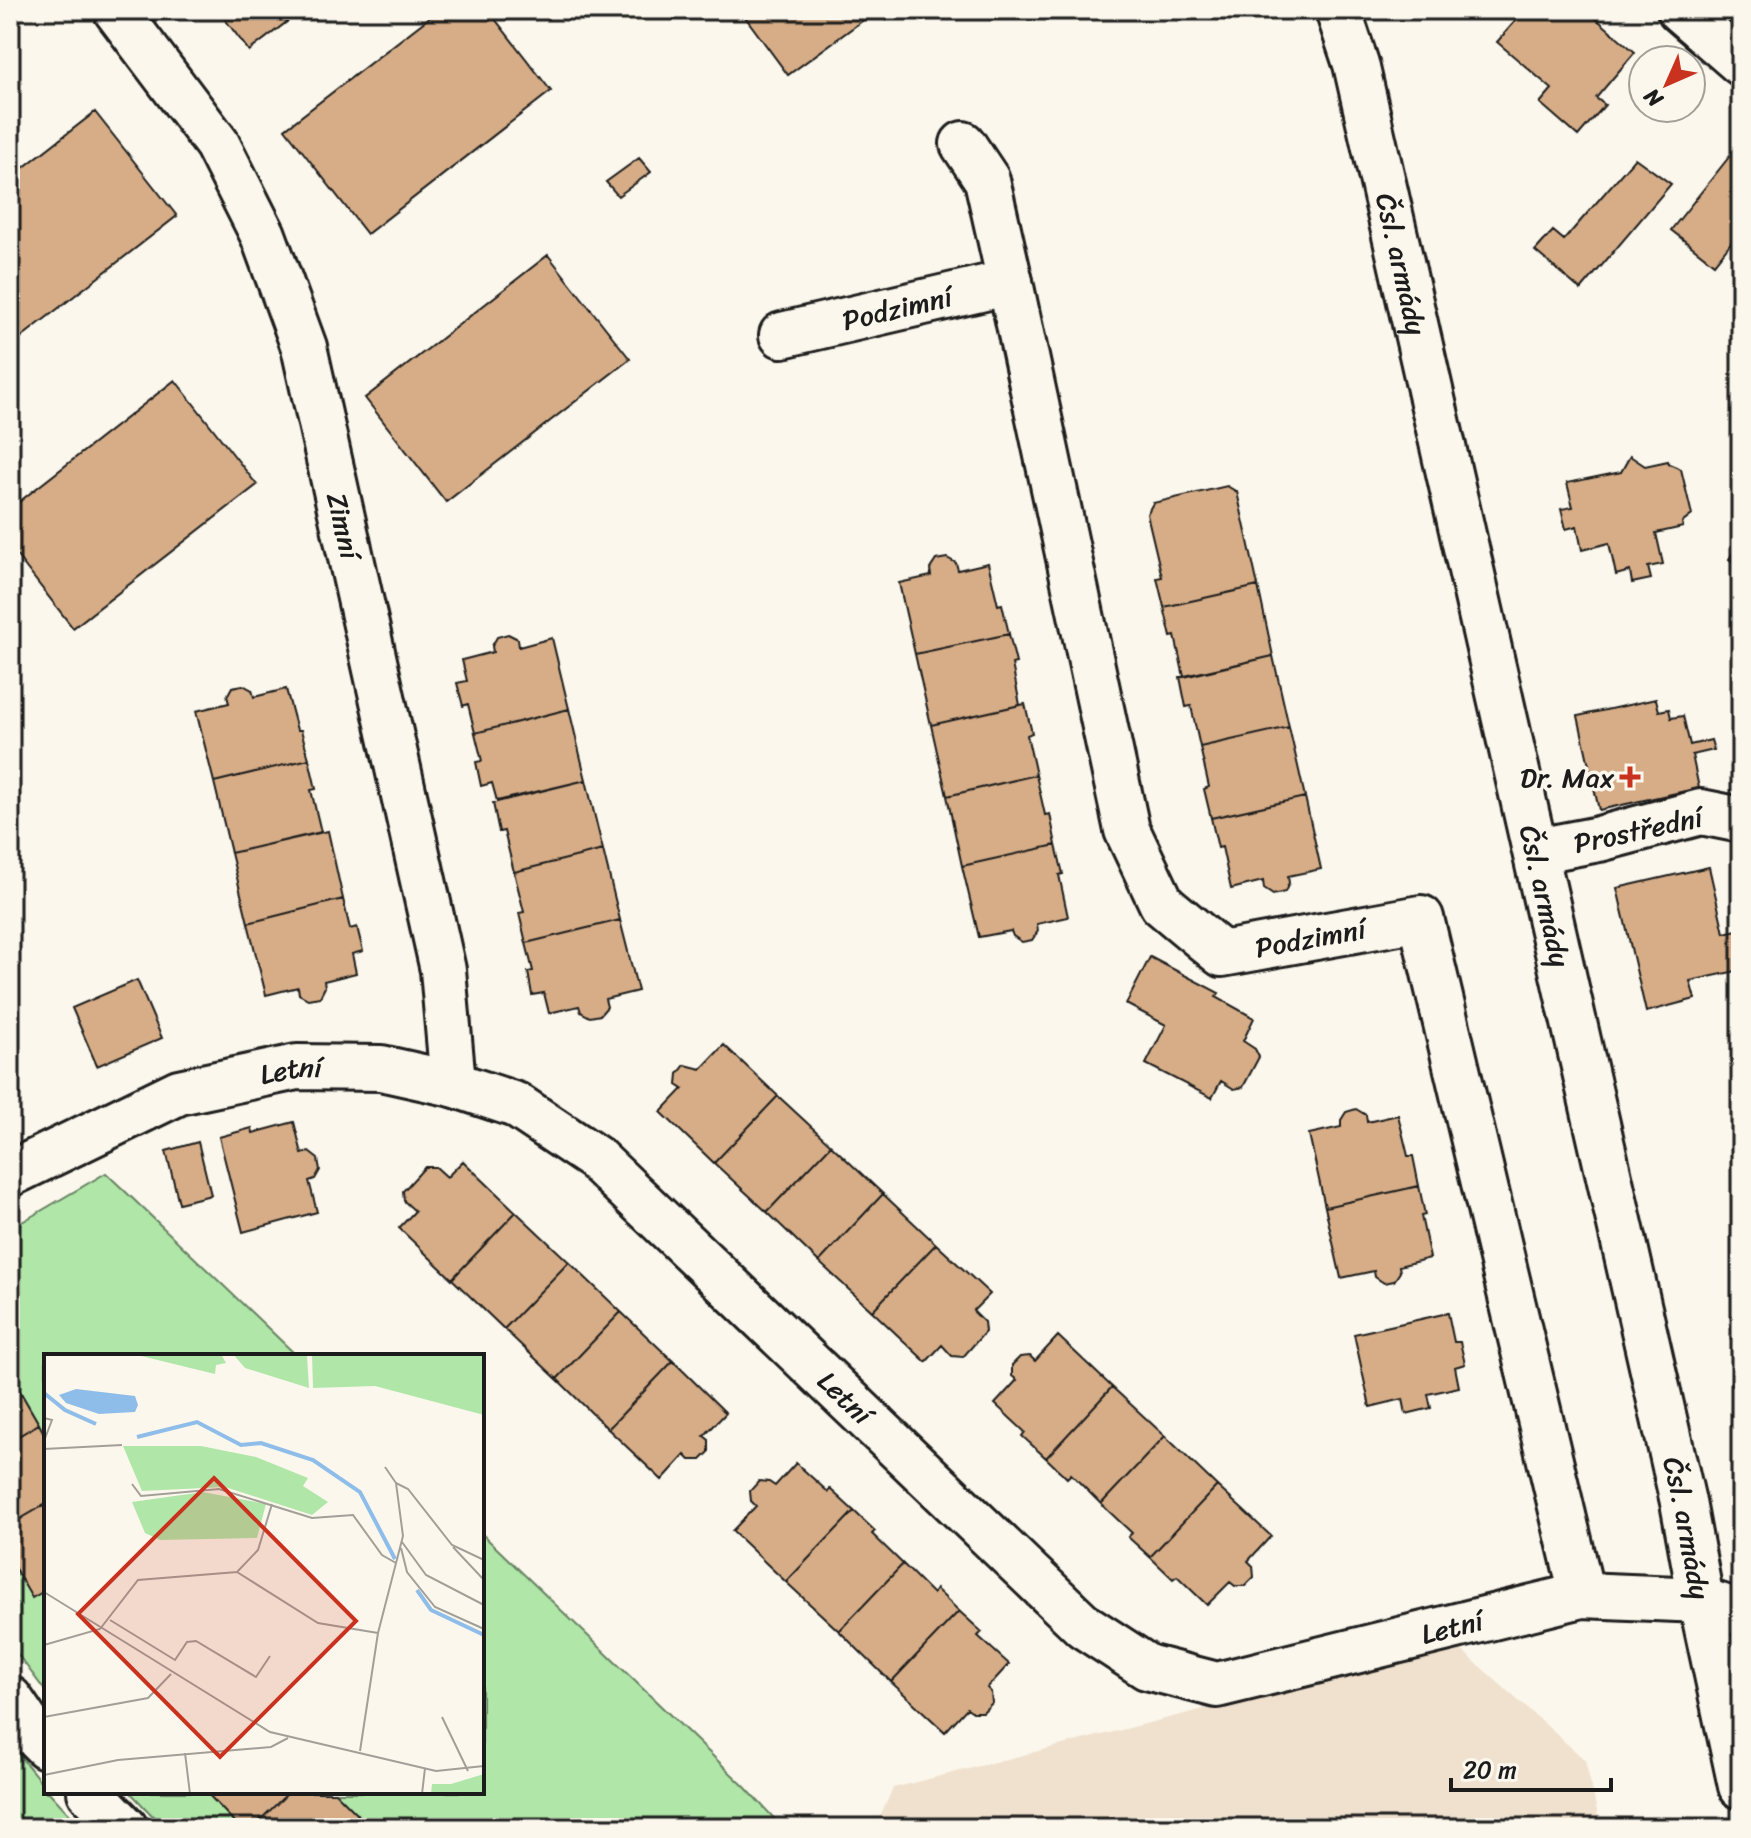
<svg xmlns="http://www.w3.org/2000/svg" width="1751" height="1838" viewBox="0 0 1751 1838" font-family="Sriracha,sans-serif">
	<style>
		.built { fill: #f0e1ce }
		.green { fill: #b0e6a8; stroke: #668162; stroke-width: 2 }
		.building { fill: #d6ad87; stroke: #1c1c1c; stroke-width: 2 }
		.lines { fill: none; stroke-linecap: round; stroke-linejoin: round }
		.street-casing { stroke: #1c1c1c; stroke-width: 50 }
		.secondary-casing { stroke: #1c1c1c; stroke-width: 50 }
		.street { stroke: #fbf7ec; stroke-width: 44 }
		.secondary { stroke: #fbf7ec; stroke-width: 44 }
		.poi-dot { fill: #c8321e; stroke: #fbf7ec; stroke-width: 3 }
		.labels { text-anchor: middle; stroke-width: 7; stroke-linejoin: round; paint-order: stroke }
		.street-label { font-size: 28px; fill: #1c1c1c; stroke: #fbf7ec }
		.poi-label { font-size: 28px; fill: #1c1c1c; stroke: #fbf7ec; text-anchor: end }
		.inset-river { fill: none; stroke: #8fbde9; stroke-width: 4 }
		.inset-road { fill: none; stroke: #a29f99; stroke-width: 2 }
		.view { fill: #c8321e; fill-opacity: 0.15; stroke: #c8321e; stroke-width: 4 }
		.inset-edge { fill: none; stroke: #1c1c1c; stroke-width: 4 }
	</style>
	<rect width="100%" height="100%" fill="#fbf7ec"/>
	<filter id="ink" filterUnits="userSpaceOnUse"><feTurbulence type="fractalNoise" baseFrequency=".0125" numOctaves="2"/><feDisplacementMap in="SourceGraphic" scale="16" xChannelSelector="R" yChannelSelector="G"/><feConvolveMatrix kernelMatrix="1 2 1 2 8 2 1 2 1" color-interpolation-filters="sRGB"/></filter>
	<g filter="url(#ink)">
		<path class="built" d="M 1456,1645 L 1585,1760 L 1601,1828 L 875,1828 L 893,1788 Z"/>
		<path class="green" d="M 106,1173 L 297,1356 L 46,1356 L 46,1692 L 10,1644 L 10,1229 Z
			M 482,1534 L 745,1787 L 783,1828 L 164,1828 L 130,1792 L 482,1792 Z
			M 10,1744 L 46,1788 L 46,1792 L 49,1792 L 82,1828 L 10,1828 Z"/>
		<path class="building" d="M 218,10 L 279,10 L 288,21 L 249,51 Z
			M 439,10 L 488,10 L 551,91 L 367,234 L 285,129 Z
			M 740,10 L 877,10 L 788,75 Z
			M 1525,10 L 1586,10 L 1635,52 L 1596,98 L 1605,105 L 1578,136 L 1540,103 L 1552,89 L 1497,42 Z
			M 95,112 L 177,216 L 10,346 L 10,178 Z
			M 1741,142 L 1741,230 L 1714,264 L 1671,230 Z
			M 639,158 L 651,172 L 618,196 L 606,182 Z
			M 1635,158 L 1671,184 L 1581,290 L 1535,251 L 1553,231 L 1564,240 Z
			M 548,255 L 630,359 L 446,502 L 365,398 Z
			M 175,380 L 257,485 L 73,628 L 10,547 L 10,509 Z
			M 1630,456 L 1645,466 L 1668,461 L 1669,464 L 1681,469 L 1692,515 L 1682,523 L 1683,527 L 1656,533 L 1663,564 L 1648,567 L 1651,579 L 1632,583 L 1630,571 L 1616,575 L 1609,543 L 1582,550 L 1577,526 L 1566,529 L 1561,509 L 1573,507 L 1567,483 L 1621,472 Z
			M 1227,486 L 1237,492 L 1258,586 L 1164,607 L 1157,578 L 1162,577 L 1147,514 L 1153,503 Z
			M 1741,542 L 1741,568 L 1729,559 Z
			M 947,558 L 956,563 L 958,570 L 988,563 L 998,605 L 1002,604 L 1009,634 L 915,654 L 899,583 L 931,576 L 930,569 L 936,560 Z
			M 1258,586 L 1273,656 L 1184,677 L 1175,636 L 1171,637 L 1164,607 Z
			M 508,634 L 518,639 L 519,647 L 552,638 L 569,709 L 475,733 L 468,704 L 463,706 L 457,683 L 467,681 L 462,660 L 493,652 L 492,646 L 497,637 Z
			M 1009,634 L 1016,663 L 1012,664 L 1020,705 L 931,725 L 915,654 Z
			M 1273,656 L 1289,727 L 1200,747 L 1191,706 L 1186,707 L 1180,677 Z
			M 243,685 L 252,690 L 254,697 L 286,689 L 297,730 L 301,730 L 309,759 L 214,782 L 196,711 L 229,703 L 227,696 L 232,687 Z
			M 1656,699 L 1659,711 L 1669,709 L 1671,718 L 1683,716 L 1690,745 L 1711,740 L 1714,750 L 1692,755 L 1699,788 L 1599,810 L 1578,716 Z
			M 1025,704 L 1032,733 L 1027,735 L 1036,775 L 947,796 L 931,725 Z
			M 569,709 L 586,780 L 497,801 L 492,783 L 481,786 L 476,762 L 482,761 L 475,733 Z
			M 1289,727 L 1305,797 L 1211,818 L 1204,789 L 1209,787 L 1200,747 Z
			M 309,759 L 316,789 L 311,790 L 321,832 L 231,853 L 214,782 Z
			M 1036,775 L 1045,815 L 1050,814 L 1056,845 L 962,866 L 947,796 Z
			M 586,780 L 603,850 L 514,872 L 504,831 L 499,832 L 493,803 Z
			M 1305,797 L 1321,869 L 1288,876 L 1289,883 L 1285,892 L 1273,895 L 1264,889 L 1263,881 L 1231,889 L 1222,847 L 1218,848 L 1211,818 Z
			M 328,831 L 343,899 L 248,923 L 231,853 Z
			M 1056,845 L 1063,874 L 1059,875 L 1068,917 L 1037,924 L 1038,931 L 1032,940 L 1022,942 L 1013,936 L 1011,931 L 979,937 L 962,866 Z
			M 603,850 L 620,920 L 526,943 L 519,913 L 524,912 L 514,872 Z
			M 1709,867 L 1724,933 L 1741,929 L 1741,970 L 1690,981 L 1695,999 L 1646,1012 L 1617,888 Z
			M 343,899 L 350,929 L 357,927 L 363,951 L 352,954 L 356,973 L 324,981 L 325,987 L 320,997 L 308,999 L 299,994 L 298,987 L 266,995 L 248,923 Z
			M 620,920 L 638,991 L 605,999 L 607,1007 L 600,1015 L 590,1017 L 581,1012 L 579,1006 L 549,1013 L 544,993 L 532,995 L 528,972 L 533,971 L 526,943 Z
			M 1150,957 L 1219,993 L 1216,997 L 1254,1018 L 1243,1041 L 1255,1049 L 1259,1057 L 1243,1087 L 1234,1089 L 1221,1081 L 1212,1098 L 1146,1064 L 1166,1025 L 1126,1004 Z
			M 137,980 L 162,1038 L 97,1066 L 72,1008 Z
			M 724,1045 L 778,1096 L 714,1163 L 661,1112 L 683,1089 L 677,1085 L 678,1074 L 685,1065 L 701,1069 Z
			M 778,1096 L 831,1145 L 767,1212 L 714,1163 Z
			M 1356,1109 L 1366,1115 L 1367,1122 L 1398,1115 L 1408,1156 L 1413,1156 L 1419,1186 L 1325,1207 L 1309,1134 L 1341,1127 L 1341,1120 L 1346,1112 Z
			M 294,1122 L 302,1154 L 309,1152 L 318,1159 L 320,1170 L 315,1179 L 309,1181 L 317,1212 L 243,1232 L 219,1137 L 252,1128 L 253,1133 Z
			M 198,1142 L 211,1195 L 179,1203 L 166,1151 Z
			M 831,1145 L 883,1194 L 819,1262 L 767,1212 Z
			M 463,1161 L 516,1212 L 452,1279 L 399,1228 L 415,1211 L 404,1201 L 403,1191 L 425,1167 L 436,1167 L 447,1177 Z
			M 1419,1186 L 1425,1215 L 1421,1216 L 1430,1258 L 1399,1266 L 1400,1272 L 1394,1281 L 1384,1283 L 1375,1277 L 1374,1271 L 1341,1278 L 1325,1207 Z
			M 883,1194 L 936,1244 L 872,1311 L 819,1262 Z
			M 516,1212 L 569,1262 L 504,1329 L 452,1279 Z
			M 936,1244 L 990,1294 L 973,1311 L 984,1322 L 985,1332 L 963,1357 L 952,1356 L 942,1345 L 926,1362 L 872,1311 Z
			M 569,1262 L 621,1312 L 557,1379 L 504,1329 Z
			M 621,1312 L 673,1361 L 608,1429 L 557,1379 Z
			M 1448,1313 L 1454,1342 L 1460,1342 L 1465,1364 L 1455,1367 L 1459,1387 L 1428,1394 L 1431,1408 L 1406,1414 L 1403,1399 L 1370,1407 L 1354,1334 Z
			M 1058,1336 L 1112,1387 L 1046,1458 L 1022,1436 L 1025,1432 L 995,1404 L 1017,1380 L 1012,1376 L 1012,1365 L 1020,1357 L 1030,1356 L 1035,1361 Z
			M 673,1361 L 726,1413 L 704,1436 L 709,1440 L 709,1452 L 701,1460 L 690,1460 L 685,1455 L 662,1480 L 608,1429 Z
			M 10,1374 L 39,1424 L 10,1441 Z
			M 1112,1387 L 1165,1436 L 1101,1504 L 1071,1474 L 1067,1478 L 1046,1458 Z
			M 39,1424 L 46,1437 L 46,1504 L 10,1525 L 10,1441 Z
			M 1165,1436 L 1217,1486 L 1150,1557 L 1128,1537 L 1132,1533 L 1101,1504 Z
			M 796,1463 L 828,1492 L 830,1489 L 854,1511 L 786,1582 L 732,1531 L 756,1506 L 751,1501 L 750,1491 L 759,1481 L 769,1482 L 775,1486 Z
			M 1217,1486 L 1271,1536 L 1248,1561 L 1253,1566 L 1254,1577 L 1245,1586 L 1235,1586 L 1230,1582 L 1207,1605 L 1177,1576 L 1173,1579 L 1150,1557 Z
			M 46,1504 L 46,1590 L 32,1598 L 10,1560 L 10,1525 Z
			M 854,1511 L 875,1531 L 872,1534 L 903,1564 L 839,1631 L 786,1582 Z
			M 903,1564 L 933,1594 L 936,1589 L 959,1611 L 891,1682 L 839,1631 Z
			M 959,1611 L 982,1632 L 978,1636 L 1009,1664 L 987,1688 L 991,1692 L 992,1703 L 983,1712 L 973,1712 L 967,1708 L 945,1732 L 891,1682 Z
			M 206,1792 L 289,1792 L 252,1828 L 240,1828 Z
			M 289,1792 L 335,1792 L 365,1822 L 358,1828 L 252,1828 Z"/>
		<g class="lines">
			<defs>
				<g id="street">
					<path id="s1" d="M 116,10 L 217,144 L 263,235 L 304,347 L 443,970 L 453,1084"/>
					<path d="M 963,144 L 987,180 L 1010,282"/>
					<path id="s2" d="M 782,335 L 1010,282 L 1127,830 L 1162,904 L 1222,954 L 1421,918 L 1582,1595"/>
					<path d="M 1536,851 L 1599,839 L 1701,812 L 1741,820"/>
					<path id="s3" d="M 10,1174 L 179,1092 L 297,1067 L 381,1068 L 453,1084 L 516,1105 L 595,1158 L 1084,1626 L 1147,1667 L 1217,1685 L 1582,1595 L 1701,1600 L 1741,1613"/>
					<path d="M 10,1699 L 33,1733 L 46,1746"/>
					<path d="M 90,1792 L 125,1828"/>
				</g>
				<g id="secondary">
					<path id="s4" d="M 1338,10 L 1356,64 L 1683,1502 L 1701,1600 L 1741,1786"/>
					<path d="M 1680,10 L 1741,63"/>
				</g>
			</defs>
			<use href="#street" class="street-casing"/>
			<use href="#secondary" class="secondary-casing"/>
			<use href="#street" class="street"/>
			<use href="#secondary" class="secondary"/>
		</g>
	</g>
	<path class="poi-dot" d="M1626 765h8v8h8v8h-8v8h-8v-8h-8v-8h8z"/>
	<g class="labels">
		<g class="street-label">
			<text dy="10" stroke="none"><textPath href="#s4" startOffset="262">Čsl. armády</textPath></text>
			<text dy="10" stroke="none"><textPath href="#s2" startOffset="118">Podzimní</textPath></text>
			<text dy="10" stroke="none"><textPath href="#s1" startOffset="572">Zimní</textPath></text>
			<text transform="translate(1638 830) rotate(-12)" y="10">Prostřední</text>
			<text dy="10" stroke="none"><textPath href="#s4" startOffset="910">Čsl. armády</textPath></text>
			<text dy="10" stroke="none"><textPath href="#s2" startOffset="1044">Podzimní</textPath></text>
			<text dy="10" stroke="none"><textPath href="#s3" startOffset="302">Letní</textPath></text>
			<text dy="10" stroke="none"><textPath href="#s3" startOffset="974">Letní</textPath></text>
			<text dy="10" stroke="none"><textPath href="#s4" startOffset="1558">Čsl. armády</textPath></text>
			<text dy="10" stroke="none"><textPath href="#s3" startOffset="1694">Letní</textPath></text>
		</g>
		<g class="poi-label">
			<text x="1614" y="787">Dr. Max</text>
		</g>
	</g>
	<g transform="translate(44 1354)">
		<rect width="440" height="440" fill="#fbf7ec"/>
		<path d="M 89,0 L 177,0 L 182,9 L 172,11 L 171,20 ZM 189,0 L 263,2 L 265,34 L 201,14 ZM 268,0 L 440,0 L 440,61 L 331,32 L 269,34 ZM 79,92 L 157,92 L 212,103 L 264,124 L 259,132 L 284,148 L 268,161 L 181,133 L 98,137 ZM 159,138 L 222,150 L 213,184 L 116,186 L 101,179 L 88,148 ZM 440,420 L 440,440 L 387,440 L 388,430 L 407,430 Z" fill="#b0e6a8"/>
		<path d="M 32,35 L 91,42 L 94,51 L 91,58 L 55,60 L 22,49 L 15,41 Z" fill="#8fbde9"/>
		<path class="inset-river" d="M 0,39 L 21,56 L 52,70M 93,83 L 153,68 L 197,91 L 217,89 L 269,106 L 316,138 L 351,205M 373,236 L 387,256 L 440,281"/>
		<path class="inset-road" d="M 0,64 L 8,66 L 0,87M 0,95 L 78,91M 352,129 L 364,135 L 408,191 L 440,206M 88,130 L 97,142 L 175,135 L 268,164 L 309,161 L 338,201 L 352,209M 358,188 L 382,221 L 440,251M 409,193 L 440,226M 357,194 L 363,218 L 391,253 L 440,275M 193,218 L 274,269 L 334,279M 0,238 L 226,378 L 392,417 L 440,412M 66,266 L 131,306 L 143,288 L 152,287 L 212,323 L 226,302M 0,291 L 56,275 L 94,226 L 193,218 L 214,196 L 228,150M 0,363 L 104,344 L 127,320M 398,363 L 424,417M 316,397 L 334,279 L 359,182 L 352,129 L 341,113M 141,399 L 146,440M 0,421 L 74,406 L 227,393 L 244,384M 378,440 L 381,414"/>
		<path class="view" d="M 170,124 L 312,267 L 176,403 L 34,260 Z"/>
		<rect width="440" height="440" class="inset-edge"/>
	</g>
	<rect width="1751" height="1838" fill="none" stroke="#fbf7ec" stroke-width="40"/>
	<rect x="20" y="20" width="1711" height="1798" fill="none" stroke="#1c1c1c" stroke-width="3" filter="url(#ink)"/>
	<g transform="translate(1667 84) rotate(225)"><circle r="38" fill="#fbf7ec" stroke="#a29f99" stroke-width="2"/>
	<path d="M0-6L14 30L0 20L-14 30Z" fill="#c8321e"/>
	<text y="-12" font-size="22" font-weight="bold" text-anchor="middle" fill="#1c1c1c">N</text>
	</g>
	<path d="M1451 1778v12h160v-12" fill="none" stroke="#1c1c1c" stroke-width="4"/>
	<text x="1463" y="1778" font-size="24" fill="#1c1c1c" stroke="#fbf7ec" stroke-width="6" paint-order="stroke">20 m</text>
</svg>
